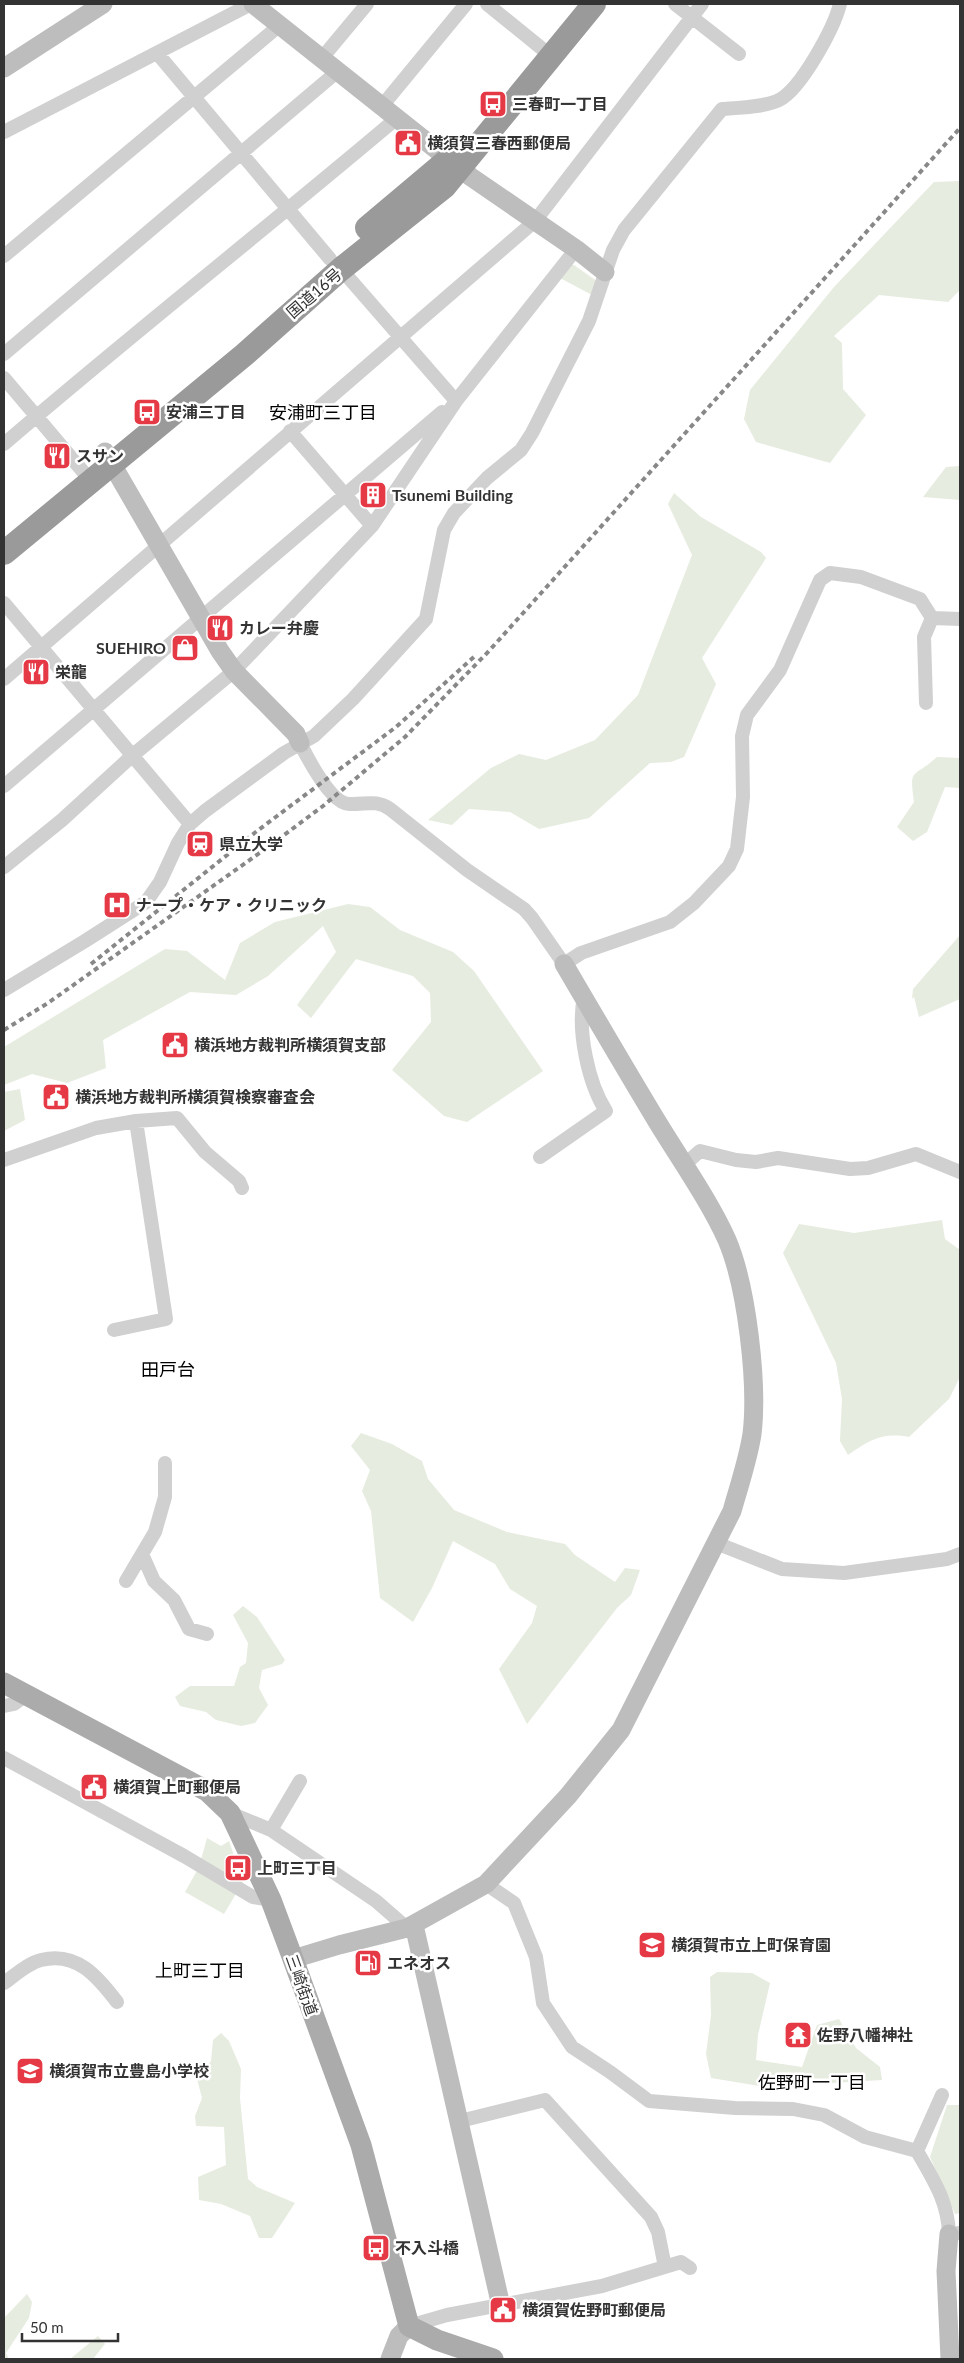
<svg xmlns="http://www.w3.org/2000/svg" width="964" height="2363" viewBox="0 0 964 2363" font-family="Lato,'Noto Sans JP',sans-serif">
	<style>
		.green { fill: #e6ecdf }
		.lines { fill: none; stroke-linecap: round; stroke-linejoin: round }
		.street { stroke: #d0d0d0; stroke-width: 14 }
		.secondary { stroke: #bdbdbd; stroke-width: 19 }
		.primary { stroke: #ababab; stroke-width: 21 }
		.highway { stroke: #9a9a9a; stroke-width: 24 }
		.rail { stroke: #888; stroke-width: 4; stroke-dasharray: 5 4; stroke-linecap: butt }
		.labels { text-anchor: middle; stroke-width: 5; stroke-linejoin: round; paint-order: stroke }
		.poi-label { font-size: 16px; font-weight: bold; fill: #333; stroke: #fff; text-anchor: start }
		.street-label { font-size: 16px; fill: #333; stroke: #fff }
		.neighbourhood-label { font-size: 18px; fill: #000; stroke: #fff }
	</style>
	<rect width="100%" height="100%" fill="#fff"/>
	<path class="green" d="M 960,181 L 960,290 L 948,302 L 879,295 L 834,336 L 842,343 L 843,389 L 866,415 L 830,463 L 756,442 L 744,419 L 750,390 L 834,287 L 934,182 Z
		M 569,265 L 574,265 L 598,282 L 592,295 L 560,278 Z
		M 960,466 L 960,500 L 923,497 L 946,467 Z
		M 674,493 L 701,517 L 761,552 L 766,558 L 702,658 L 716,684 L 684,757 L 671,762 L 650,763 L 589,818 L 539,829 L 510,812 L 469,809 L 452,825 L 428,820 L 491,768 L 519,754 L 546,760 L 595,740 L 638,695 L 692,555 L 668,504 Z
		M 937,757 L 960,758 L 960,788 L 945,787 L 927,832 L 913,841 L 897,827 L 914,802 C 909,766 913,779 937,757 Z
		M 348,904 L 370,907 L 400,930 L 453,952 L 474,971 L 543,1071 L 467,1122 L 444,1116 L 392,1070 L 431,1022 L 430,993 L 413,976 L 356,959 L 311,1018 L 297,1005 L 336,952 L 323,926 L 268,976 L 236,995 L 190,992 L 103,1040 L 106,1068 L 67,1083 L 32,1074 L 4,1085 L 4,1047 L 165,949 L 187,951 L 225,980 L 240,943 L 275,922 Z
		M 960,935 L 960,999 L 919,1017 L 914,997 L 912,999 L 913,989 Z
		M 20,1089 L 25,1120 L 4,1131 L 4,1092 Z
		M 942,1220 L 945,1239 L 960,1250 L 960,1377 L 949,1399 L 909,1437 C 883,1432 869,1440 848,1455 L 840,1441 L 842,1399 L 836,1363 L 783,1253 L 799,1224 L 854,1233 Z
		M 361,1433 L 392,1444 L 422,1461 L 428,1479 L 454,1510 L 507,1532 L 565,1544 L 575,1555 L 615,1582 L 625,1568 L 640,1570 L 631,1595 L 617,1608 L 527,1724 L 499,1669 L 532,1623 L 537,1606 L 510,1589 L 495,1564 L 453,1541 L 432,1588 L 413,1622 L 380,1598 L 371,1511 L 362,1491 L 370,1470 L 351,1446 Z
		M 243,1606 L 257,1617 L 285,1660 L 282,1664 L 262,1670 L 259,1688 L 268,1705 L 255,1723 L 241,1726 L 216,1720 L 206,1712 L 180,1706 L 175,1697 L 190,1686 L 234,1686 L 240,1667 L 246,1663 L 248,1643 L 233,1615 Z
		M 207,1838 L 221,1846 L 229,1841 L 243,1882 L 224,1914 L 185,1892 L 199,1867 Z
		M 717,1972 L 752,1973 L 770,1983 L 758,2035 L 756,2060 L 802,2067 L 817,2025 L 839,2019 L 856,2048 L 880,2067 L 882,2080 L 765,2087 L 711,2078 L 706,2054 L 711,2015 L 710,1977 Z
		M 221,2033 L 229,2041 L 241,2069 L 240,2098 L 248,2179 L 257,2187 L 295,2203 L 272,2238 L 259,2238 L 250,2216 L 221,2204 L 199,2200 L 198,2177 L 226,2165 L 224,2127 L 196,2126 L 195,2116 L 202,2098 L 197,2079 L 211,2061 L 213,2040 Z
		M 947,2105 L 960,2105 L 960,2213 L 955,2214 L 930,2157 Z
		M 27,2294 L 32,2302 L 29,2318 L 6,2353 L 9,2359 L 4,2359 L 4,2318 Z
		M 98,2336 L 105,2344 L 93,2359 L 70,2359 Z"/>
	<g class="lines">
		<path class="street" d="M 487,4 L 551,56
			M 675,4 L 739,54
			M 157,53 L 330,259
			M 322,58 L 367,4
			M 382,106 L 466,4
			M 4,132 L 251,4
			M 4,256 L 280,25
			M 341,269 L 456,401
			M 4,354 L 338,71
			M 4,378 L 91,481
			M 290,431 L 372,526
			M 4,444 C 133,333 267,228 397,118
			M 4,603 L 190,824
			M 932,618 L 960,619
			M 4,679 L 535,221 L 702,4
			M 926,703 L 924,637 L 932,618
			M 300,743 C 308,759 331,804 349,804 C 365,805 376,799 390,809 L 467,870 L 524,909 L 532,918 L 564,964 L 581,953 L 670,922 L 694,903 L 729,866 L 737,849 L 743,797 L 742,736 L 747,715 L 780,670 L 820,580 L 830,573 L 861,577 L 920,599 L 932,618
			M 4,786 L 442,412
			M 4,867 L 62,820 L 133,755 L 234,671 L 372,526 L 456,401 L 576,249
			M 4,990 L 85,941 L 146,902 L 160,882 L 178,843 L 190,824 L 205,811 L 284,753 L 314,736 L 353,699 L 426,619 L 444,530 L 454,513 L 487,478 L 521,450 L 532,433 L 589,321 L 613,250 L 624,230 L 722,109 C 738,108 765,107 779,100 C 801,89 834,28 840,4
			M 540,1157 L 606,1111 C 588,1083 577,1030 584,997
			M 4,1160 L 96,1128 L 136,1121 L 177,1118 L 205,1152 L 239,1181 L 242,1188
			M 684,1165 L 700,1151 L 736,1160 L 756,1162 L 778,1158 L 850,1169 L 868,1168 L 916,1154 L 960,1172
			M 114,1330 L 166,1319 L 136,1121
			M 716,1543 L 782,1569 L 844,1573 L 947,1559 L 960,1554
			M 142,1554 L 154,1581 L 174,1600 L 189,1629 L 207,1634
			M 126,1581 L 155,1532 L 165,1497 L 165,1463
			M 4,1706 L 14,1704 L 26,1695
			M 4,1758 L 184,1856 L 253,1897 L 271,1900
			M 230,1813 L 271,1830 L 376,1901 L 407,1928
			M 271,1830 L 300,1781
			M 486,1884 L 514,1903 L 536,1957 L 543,2003 L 572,2047 L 610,2072 L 649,2101 L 735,2108 L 793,2109 L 824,2115 L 865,2137 L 917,2151 C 933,2179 948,2201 949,2234 L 960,2233
			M 4,1983 C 14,1976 28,1963 41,1960 C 77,1951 98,1977 117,2002
			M 460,2121 L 545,2100 L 651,2217 L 658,2232 L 665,2267
			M 917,2151 L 942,2095
			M 409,2326 L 447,2315 L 602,2286 L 681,2262 L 690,2268"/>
		<path class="secondary" d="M 253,4 L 471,177 L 576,249 L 605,272
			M 4,68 L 103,4
			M 105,452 L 220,651 L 234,671 L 296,734 L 300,743
			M 414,1925 L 501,2306
			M 293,1959 L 339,1945 L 407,1928 L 486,1884 L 568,1796 L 621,1730 L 732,1511 C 739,1486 748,1460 752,1434 C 758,1384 747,1287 727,1240 C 710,1202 680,1159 658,1123 C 626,1070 595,1017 564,964
			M 949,2234 L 946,2271 L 950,2359
			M 390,2359 L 399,2336 L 409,2326"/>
		<path class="primary" d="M 4,1683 L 207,1791 L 230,1813 L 271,1900 L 293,1959 L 361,2145 L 409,2326 L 437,2340 L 493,2359"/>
		<path class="highway" d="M 367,228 L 449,159 L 459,148
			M 4,553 L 244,355 L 341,269 L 445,186 L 594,4"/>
		<path class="rail" d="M 91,964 L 257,831 L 396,727 L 475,656
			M 4,1030 L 48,1003 L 268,847 L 323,806 L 405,737 L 488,652 L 960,128"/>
	</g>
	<defs>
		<symbol id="bus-square" viewBox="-11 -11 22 22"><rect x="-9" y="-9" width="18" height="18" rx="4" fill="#e63946" stroke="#fff"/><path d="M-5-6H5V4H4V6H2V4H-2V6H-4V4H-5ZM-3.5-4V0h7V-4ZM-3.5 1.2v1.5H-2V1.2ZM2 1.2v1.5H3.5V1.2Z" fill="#fff"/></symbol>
		<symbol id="civic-square" viewBox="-11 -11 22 22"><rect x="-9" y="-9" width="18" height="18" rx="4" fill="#e63946" stroke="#fff"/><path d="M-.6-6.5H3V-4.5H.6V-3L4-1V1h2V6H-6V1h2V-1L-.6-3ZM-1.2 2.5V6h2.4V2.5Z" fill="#fff"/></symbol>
		<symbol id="restaurant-square" viewBox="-11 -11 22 22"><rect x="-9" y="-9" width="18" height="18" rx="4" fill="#e63946" stroke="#fff"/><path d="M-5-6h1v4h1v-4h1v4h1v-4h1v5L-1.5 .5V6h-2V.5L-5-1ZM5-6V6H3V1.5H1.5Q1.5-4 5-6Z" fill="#fff"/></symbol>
		<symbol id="building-square" viewBox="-11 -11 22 22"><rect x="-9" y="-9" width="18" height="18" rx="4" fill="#e63946" stroke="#fff"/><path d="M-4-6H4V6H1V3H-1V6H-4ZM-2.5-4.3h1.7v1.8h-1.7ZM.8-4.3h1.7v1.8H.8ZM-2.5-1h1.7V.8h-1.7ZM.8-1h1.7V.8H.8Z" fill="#fff"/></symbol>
		<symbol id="shop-square" viewBox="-11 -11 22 22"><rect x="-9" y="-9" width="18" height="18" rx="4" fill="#e63946" stroke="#fff"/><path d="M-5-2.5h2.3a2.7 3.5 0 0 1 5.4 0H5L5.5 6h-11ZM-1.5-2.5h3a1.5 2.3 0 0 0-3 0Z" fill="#fff"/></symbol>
		<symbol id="station-square" viewBox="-11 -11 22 22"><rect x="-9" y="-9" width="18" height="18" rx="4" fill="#e63946" stroke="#fff"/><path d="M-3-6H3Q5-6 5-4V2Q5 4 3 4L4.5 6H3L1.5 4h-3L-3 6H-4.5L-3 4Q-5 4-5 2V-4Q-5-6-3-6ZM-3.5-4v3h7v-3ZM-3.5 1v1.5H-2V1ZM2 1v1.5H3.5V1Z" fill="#fff"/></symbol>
		<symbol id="hospital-square" viewBox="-11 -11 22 22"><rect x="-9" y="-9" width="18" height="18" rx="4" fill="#e63946" stroke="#fff"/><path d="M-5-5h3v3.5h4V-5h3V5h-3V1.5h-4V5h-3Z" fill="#fff"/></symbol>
		<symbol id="school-square" viewBox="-11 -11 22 22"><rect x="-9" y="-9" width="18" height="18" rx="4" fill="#e63946" stroke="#fff"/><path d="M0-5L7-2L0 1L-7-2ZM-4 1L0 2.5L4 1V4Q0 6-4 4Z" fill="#fff"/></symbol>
		<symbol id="fuel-square" viewBox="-11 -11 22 22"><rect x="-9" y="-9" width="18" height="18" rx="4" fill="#e63946" stroke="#fff"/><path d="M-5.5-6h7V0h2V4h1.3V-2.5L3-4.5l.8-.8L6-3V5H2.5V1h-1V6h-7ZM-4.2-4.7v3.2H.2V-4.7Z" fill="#fff"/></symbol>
		<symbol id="temple-square" viewBox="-11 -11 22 22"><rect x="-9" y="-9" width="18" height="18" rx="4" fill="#e63946" stroke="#fff"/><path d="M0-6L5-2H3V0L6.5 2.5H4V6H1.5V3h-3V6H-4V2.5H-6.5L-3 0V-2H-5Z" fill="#fff"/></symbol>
	</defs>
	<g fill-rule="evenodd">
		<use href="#bus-square" x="477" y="88" width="32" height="32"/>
		<use href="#civic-square" x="392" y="127" width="32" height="32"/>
		<use href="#bus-square" x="131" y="396" width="32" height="32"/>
		<use href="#restaurant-square" x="41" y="440" width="32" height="32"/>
		<use href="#building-square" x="357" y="479" width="32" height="32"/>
		<use href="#restaurant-square" x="204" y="612" width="32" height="32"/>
		<use href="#shop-square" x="169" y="632" width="32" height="32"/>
		<use href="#restaurant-square" x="20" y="656" width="32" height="32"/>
		<use href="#station-square" x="184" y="828" width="32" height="32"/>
		<use href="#hospital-square" x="101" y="889" width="32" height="32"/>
		<use href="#civic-square" x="159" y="1029" width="32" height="32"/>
		<use href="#civic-square" x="40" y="1081" width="32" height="32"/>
		<use href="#civic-square" x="78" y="1771" width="32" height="32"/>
		<use href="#bus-square" x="222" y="1852" width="32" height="32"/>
		<use href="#school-square" x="636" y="1929" width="32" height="32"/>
		<use href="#fuel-square" x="352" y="1947" width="32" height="32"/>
		<use href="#temple-square" x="782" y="2019" width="32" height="32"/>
		<use href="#school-square" x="14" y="2055" width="32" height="32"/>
		<use href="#bus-square" x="360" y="2232" width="32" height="32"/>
		<use href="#civic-square" x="487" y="2294" width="32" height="32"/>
	</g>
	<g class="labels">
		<g class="poi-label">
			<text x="512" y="110">三春町一丁目</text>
			<text x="427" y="149">横須賀三春西郵便局</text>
			<text x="166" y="418">安浦三丁目</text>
			<text x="76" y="462">スサン</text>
			<text x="392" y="501">Tsunemi Building</text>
			<text x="239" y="634">カレー弁慶</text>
			<text x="166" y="654" text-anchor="end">SUEHIRO</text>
			<text x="55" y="678">栄龍</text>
			<text x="219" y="850">県立大学</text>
			<text x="136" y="911">ナープ・ケア・クリニック</text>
			<text x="194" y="1051">横浜地方裁判所横須賀支部</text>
			<text x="75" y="1103">横浜地方裁判所横須賀検察審査会</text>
			<text x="113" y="1793">横須賀上町郵便局</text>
			<text x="257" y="1874">上町三丁目</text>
			<text x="671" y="1951">横須賀市立上町保育園</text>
			<text x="387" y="1969">エネオス</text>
			<text x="817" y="2041">佐野八幡神社</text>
			<text x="49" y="2077">横須賀市立豊島小学校</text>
			<text x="395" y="2254">不入斗橋</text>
			<text x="522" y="2316">横須賀佐野町郵便局</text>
		</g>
		<g class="street-label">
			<text transform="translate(314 293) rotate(-41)" y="6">国道16号</text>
			<text transform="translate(302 1985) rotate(70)" y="6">三崎街道</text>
		</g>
		<g class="neighbourhood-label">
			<text x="323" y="419">安浦町三丁目</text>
			<text x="168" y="1376">田戸台</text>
			<text x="200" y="1977">上町三丁目</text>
			<text x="812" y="2089">佐野町一丁目</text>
		</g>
	</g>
	<rect width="964" height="2363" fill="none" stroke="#333333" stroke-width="10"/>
	<path d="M22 2333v8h96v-8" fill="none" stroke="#333333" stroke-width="2.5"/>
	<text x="30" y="2333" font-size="15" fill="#333333" stroke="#ffffff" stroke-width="4" paint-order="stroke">50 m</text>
</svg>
